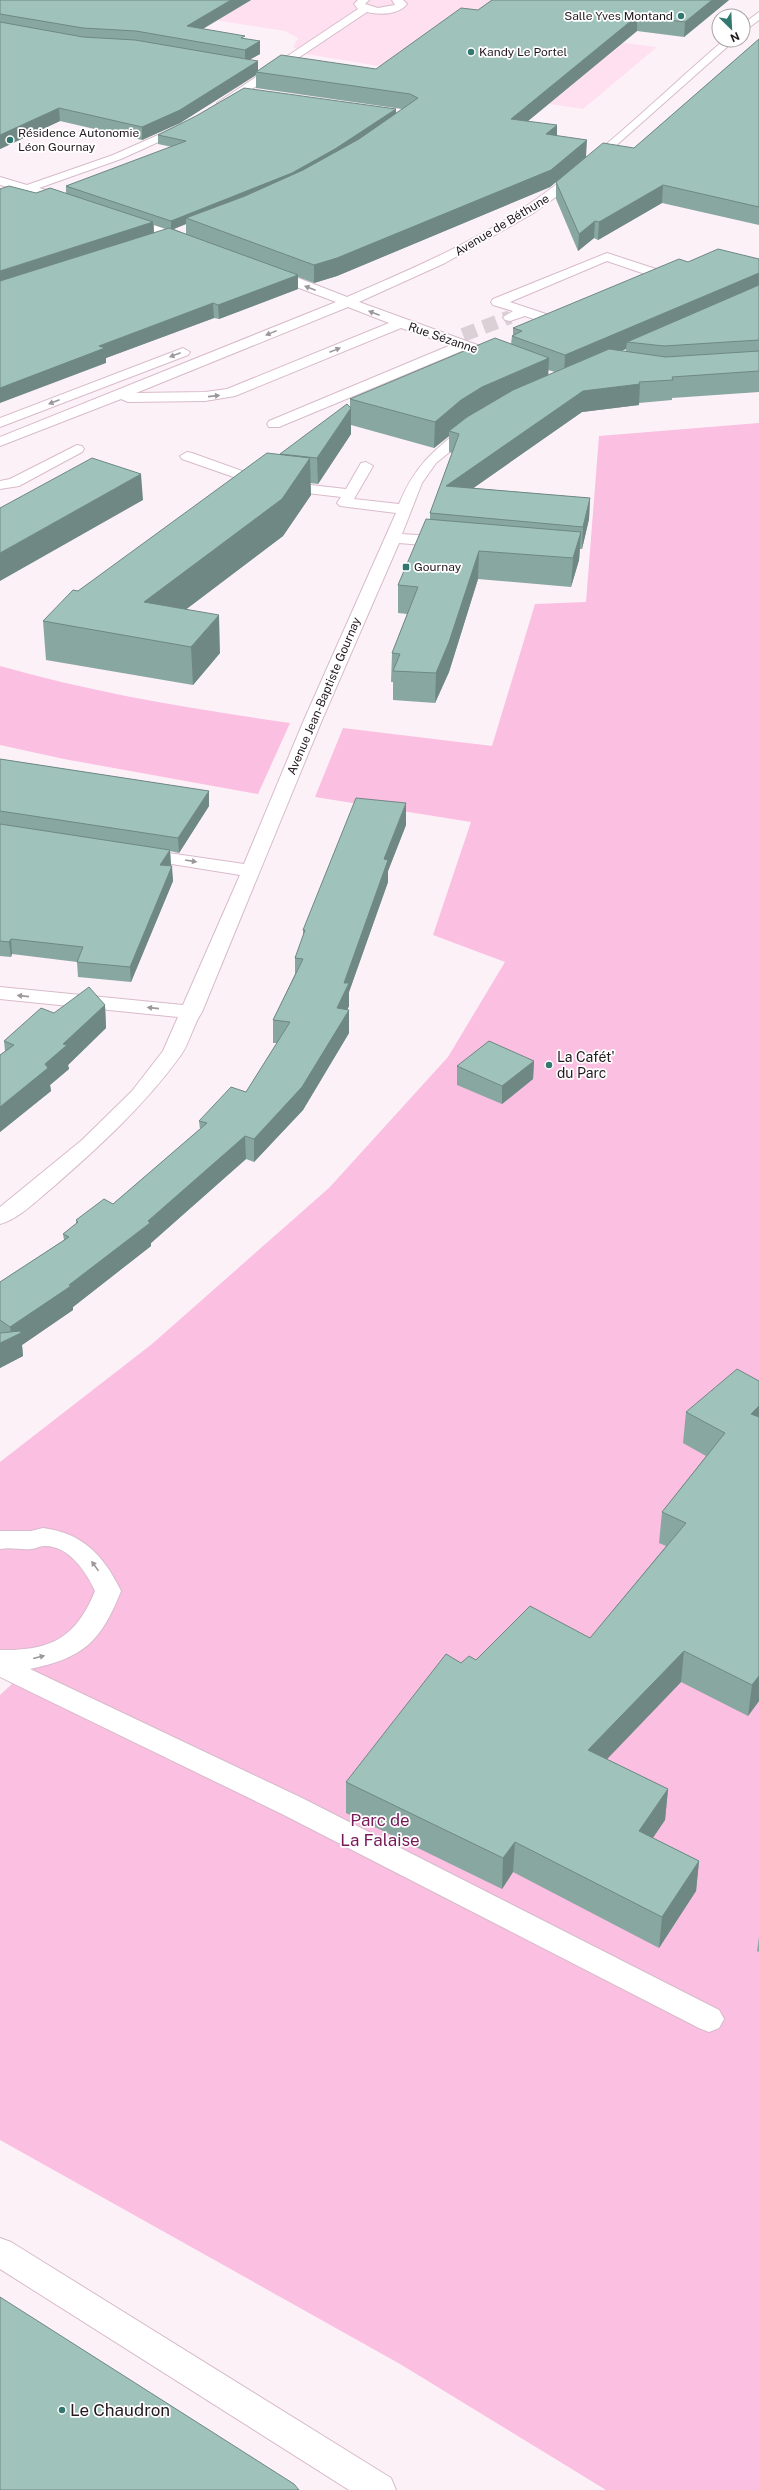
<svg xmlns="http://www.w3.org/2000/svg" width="759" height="2490" viewBox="0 0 759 2490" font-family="'Public Sans',sans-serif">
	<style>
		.built { fill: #fee0f0 }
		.green { fill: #fabfe1 }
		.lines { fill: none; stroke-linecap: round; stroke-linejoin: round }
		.minor-tunnel { stroke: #dcd0d7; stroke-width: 14; stroke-dasharray: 14 8; stroke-linecap: butt }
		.minor-casing { stroke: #d8bbcb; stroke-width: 2 }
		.minor { fill: #fff; fill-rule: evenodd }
		.wall { fill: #89a7a1; fill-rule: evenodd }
		.shaded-wall { fill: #6f8883 }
		.building { fill: #9fc2bb; stroke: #6f8883 }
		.oneway { fill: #9c979a }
		.poi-dot { fill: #32786e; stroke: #fff; stroke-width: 1.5 }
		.labels { text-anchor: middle; stroke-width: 3.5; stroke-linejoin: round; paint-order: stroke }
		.far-poi-label { font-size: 12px; fill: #22181e; stroke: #fff; text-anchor: start }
		.far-street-label { font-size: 12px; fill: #22181e; stroke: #fff }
		.poi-label { font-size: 14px; fill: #22181e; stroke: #fff; text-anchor: start }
		.near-park-label { font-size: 17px; fill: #751959; stroke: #fff }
		.near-poi-label { font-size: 17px; fill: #22181e; stroke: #fff; text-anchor: start }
	</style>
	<rect width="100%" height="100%" fill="#fdf1f8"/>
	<path class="built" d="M 87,0 L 640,0 L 601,40 L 657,47 L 583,109 L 395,81 L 410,71 L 306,54 L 293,47 L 298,38 L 285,31 Z"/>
	<path class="green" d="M 759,423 L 759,2490 L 606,2490 L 400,2364 L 0,2140 L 0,1695 L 12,1684 L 0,1675 L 0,1462 L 152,1344 L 329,1188 L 448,1057 L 505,962 L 433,935 L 471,822 L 315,797 L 343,728 L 492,746 L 535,604 L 586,602 L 599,436 Z
		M 0,666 C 95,693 192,709 290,723 L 258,794 L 64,759 L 0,745 Z"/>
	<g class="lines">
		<path class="minor-tunnel" d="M 463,335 L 510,317"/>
		<defs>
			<path id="minor" d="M 358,0 L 369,0 L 365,4 L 378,8 L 395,5 L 392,0 L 403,0 L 407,4 C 399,15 379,15 367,12 L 225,107 L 217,107 L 217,103 L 358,9 L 354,4 Z
				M 759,12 L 759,20 L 743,32 L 743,24 Z
				M 724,40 L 735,40 L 567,189 L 532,214 L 445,263 L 359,302 L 505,355 L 507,358 L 505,361 L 495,361 L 464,350 L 279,427 L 269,427 L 267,424 L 269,421 L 451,345 L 401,328 L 235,396 L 205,401 L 128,402 L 121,399 L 0,446 L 0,437 L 336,302 L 265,275 L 264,272 L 265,269 L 275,269 L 347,297 C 408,270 470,245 525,207 C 596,159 659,96 724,40 ZM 348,307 L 389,323 L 227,389 L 205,392 L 136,393 Z
				M 185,123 L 189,124 L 189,128 L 121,159 L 39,188 L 72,197 L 74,200 L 72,203 L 68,204 L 27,192 L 0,202 L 0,194 L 15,189 L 0,185 L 0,177 L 27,185 L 113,155 Z
				M 125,215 L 191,238 L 193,241 L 187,245 L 183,244 L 121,222 L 119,219 Z
				M 607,253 L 662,271 L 663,274 L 638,286 L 632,282 L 645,274 L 607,261 L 510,302 L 549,315 L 568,308 L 575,312 L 549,324 L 525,316 L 510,321 L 505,320 L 503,317 L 513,311 L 493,305 L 491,302 L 493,299 Z
				M 183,348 L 190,352 L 188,355 L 0,427 L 0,418 Z
				M 473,422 L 480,426 L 478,429 L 436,463 L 422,483 L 402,534 L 446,537 L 454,542 L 446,547 L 399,543 L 322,720 L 202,1012 C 193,1025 190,1042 181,1055 C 144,1106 99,1147 52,1188 C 37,1200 19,1219 0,1224 L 0,1207 L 82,1140 L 132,1091 L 163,1051 L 178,1017 L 0,999 L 0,987 L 183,1005 L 240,875 L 141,859 L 135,858 L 132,854 L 135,850 L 141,849 L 244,864 L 304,720 L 396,513 L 340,506 L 337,503 L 341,497 L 265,488 L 182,459 L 180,456 L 187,452 L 192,453 L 267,480 L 346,489 L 361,463 L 366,462 L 373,466 L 354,499 L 399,504 C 416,463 435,450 468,423 Z
				M 77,445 L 82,446 L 84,449 L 82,452 L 19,486 L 0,489 L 0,481 L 10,479 Z
				M 43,1528 C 83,1533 104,1556 121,1591 C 101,1641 84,1658 30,1669 L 302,1798 L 719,2010 L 724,2019 L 719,2028 L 709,2032 L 699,2028 L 282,1814 L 0,1677 L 0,1650 C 51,1651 76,1638 95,1591 C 86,1571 68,1545 44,1546 C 39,1546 36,1549 31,1549 C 21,1550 11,1547 0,1549 L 0,1531 L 31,1531 Z
				M 0,2238 L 11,2242 L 391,2478 L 396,2490 L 349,2490 L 0,2269 Z"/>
		</defs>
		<use href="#minor" class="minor-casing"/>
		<use href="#minor" class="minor"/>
	</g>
	<path class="wall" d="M 0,0 L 251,0 L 203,29 L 245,39 L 260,41 L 260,54 L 249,60 L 258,71 L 376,69 L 478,10 L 492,0 L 729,0 L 684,37 L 637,31 L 528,121 L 557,136 L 586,157 L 634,148 L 759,39 L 759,225 L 662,203 L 598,240 L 594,238 L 578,251 L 556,199 L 556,182 L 550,187 L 337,276 L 314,283 L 298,277 L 298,289 L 219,319 L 214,318 L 106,358 L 106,363 L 36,193 L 66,193 L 66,186 L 172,147 L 158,144 L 158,135 L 396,109 L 396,113 L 402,109 L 256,88 L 256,75 L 180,123 L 142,140 L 60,121 L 0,149 ZM 186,224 L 186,234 L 174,229 ZM 154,225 L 166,229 L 154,233 Z
		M 759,259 L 759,392 L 672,398 L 672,400 L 639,403 L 639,405 L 582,412 L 473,488 L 590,498 L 589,519 L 582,549 L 580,549 L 579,560 L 571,587 L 478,579 L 449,672 L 435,703 L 393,700 L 393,682 L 391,682 L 392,653 L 407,614 L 398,613 L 398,585 L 430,519 L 430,513 L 452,453 L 449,452 L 449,436 L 434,448 L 351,425 L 351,434 L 318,484 L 310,483 L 311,495 L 283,536 L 186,609 L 220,653 L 193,685 L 46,660 L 43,621 L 78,591 L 280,455 L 280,454 L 350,407 L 350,399 L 511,344 L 512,336 L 513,335 L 513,328 L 688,262 ZM 626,349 L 626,351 L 621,351 ZM 548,370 L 555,372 L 548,375 Z
		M 0,759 L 209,791 L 209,806 L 179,853 L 170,851 L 171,866 L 173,881 L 131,982 L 78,977 L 77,962 L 12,954 L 11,957 L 0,956 Z
		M 406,825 L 388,871 L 388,882 L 349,992 L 349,1006 L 347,1010 L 349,1010 L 349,1033 L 303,1110 L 254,1162 L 246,1159 L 151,1243 L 151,1246 L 73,1307 L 73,1310 L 22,1345 L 23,1356 L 0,1368 L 0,1282 L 64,1240 L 63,1234 L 76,1224 L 76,1220 L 113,1204 L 200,1129 L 199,1121 L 246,1092 L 277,1043 L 273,1043 L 273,1020 L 295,974 L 295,958 L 303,936 L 303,930 Z
		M 105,1005 L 106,1028 L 68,1065 L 69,1069 L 50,1085 L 51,1091 L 0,1132 L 0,1055 L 5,1051 L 4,1041 L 54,1013 Z
		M 534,1061 L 533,1079 L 502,1104 L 457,1085 L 457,1066 Z
		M 759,1381 L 759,1701 L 748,1716 L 681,1682 L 607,1759 L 668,1789 L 665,1820 L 653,1838 L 699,1861 L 696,1891 L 659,1948 L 513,1872 L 502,1889 L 346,1813 L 346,1782 L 461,1663 L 476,1660 L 590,1638 L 666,1546 L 659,1543 L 662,1512 L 706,1456 L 683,1443 L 686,1412 Z
		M 759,1937 L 759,1952 L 757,1951 Z"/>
	<path class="shaded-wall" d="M 231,0 L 251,0 L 187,38 L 187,26 Z
		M 712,0 L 729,0 L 684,37 L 685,22 Z
		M 637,16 L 637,31 L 511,135 L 511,119 Z
		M 260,41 L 260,54 L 245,62 L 245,50 Z
		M 258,61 L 258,72 L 256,72 L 256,75 L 180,123 L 142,140 L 142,127 Z
		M 59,108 L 60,121 L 0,149 L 0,135 Z
		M 396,109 L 396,118 L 292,182 L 186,218 L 186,224 L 171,230 L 171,221 Z
		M 557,125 L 557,142 L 546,134 Z
		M 587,140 L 586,157 L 550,187 L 337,276 L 314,283 L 314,265 Z
		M 663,185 L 662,203 L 598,240 L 599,222 Z
		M 595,221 L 594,238 L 578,251 L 579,234 Z
		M 153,222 L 154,236 L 0,285 L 0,271 Z
		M 759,273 L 759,292 L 627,342 L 626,349 L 564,375 L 565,355 Z
		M 298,275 L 298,289 L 219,319 L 218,305 Z
		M 213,303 L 214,318 L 106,358 L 106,363 L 0,403 L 0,388 L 99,346 Z
		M 549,358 L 548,383 L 449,431 L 449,436 L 434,448 L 435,422 L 461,400 L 482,387 Z
		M 640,384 L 639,405 L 582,412 L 445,508 L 446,486 L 583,391 Z
		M 351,408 L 351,434 L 318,484 L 317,458 Z
		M 310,458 L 311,495 L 283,536 L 147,639 L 144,602 Z
		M 141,474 L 143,500 L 0,581 L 0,553 Z
		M 590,498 L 589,519 L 582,549 L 583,527 Z
		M 581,532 L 579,560 L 571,587 L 573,558 Z
		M 479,551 L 478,579 L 449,672 L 435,703 L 436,673 Z
		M 219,615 L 220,653 L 193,685 L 191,647 Z
		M 209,791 L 209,806 L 179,853 L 178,838 Z
		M 406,803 L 406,825 L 388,871 L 388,882 L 349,992 L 349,1006 L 341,1023 L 349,1010 L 349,1033 L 303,1110 L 254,1162 L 254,1139 L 337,1008 L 344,983 L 384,859 Z
		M 170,850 L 171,866 L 160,865 Z
		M 172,866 L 173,881 L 131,982 L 130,967 Z
		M 11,939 L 12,954 L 11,957 L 9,942 Z
		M 105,1005 L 106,1028 L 68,1065 L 69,1069 L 50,1085 L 51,1091 L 0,1132 L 0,1107 L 45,1064 L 63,1044 Z
		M 534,1061 L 533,1079 L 502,1104 L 502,1086 Z
		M 245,1136 L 246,1159 L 151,1243 L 151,1246 L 73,1307 L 73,1310 L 22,1345 L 23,1356 L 0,1368 L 0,1343 L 12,1338 L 10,1327 L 69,1285 L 148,1221 Z
		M 759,1406 L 759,1433 L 751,1414 Z
		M 684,1651 L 681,1682 L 586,1781 L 588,1750 Z
		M 759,1676 L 759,1701 L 748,1716 L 752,1685 Z
		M 668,1789 L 665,1820 L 636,1862 L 639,1831 Z
		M 515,1842 L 513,1872 L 502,1889 L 503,1858 Z
		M 699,1861 L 696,1891 L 659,1948 L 662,1917 Z"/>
	<path class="building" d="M 0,0 L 231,0 L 187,26 L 245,36 L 241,38 L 260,41 L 245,50 L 136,31 L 83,28 L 0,14 Z
		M 492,0 L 712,0 L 685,22 L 637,16 L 511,119 L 557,125 L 546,134 L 587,140 L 551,170 L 337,258 L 314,265 L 186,218 L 245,196 L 303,170 L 359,139 L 418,98 L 410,94 L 256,72 L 281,55 L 376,69 L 461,8 L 478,10 Z
		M 0,22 L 83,37 L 135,40 L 258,61 L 180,110 L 142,127 L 59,108 L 0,135 Z
		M 759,39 L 759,207 L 663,185 L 599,222 L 595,221 L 579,234 L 556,182 L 603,143 L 634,148 Z
		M 244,88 L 396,109 L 335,149 L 292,173 L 171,221 L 66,186 L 186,141 L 158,135 L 196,116 Z
		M 9,186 L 36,193 L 50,188 L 153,222 L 0,271 L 0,189 Z
		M 169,228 L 298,275 L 218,305 L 213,303 L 99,346 L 105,348 L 0,388 L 0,281 Z
		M 718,249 L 759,259 L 759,273 L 565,355 L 512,336 L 522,331 L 513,328 L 679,259 L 688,262 Z
		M 759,285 L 759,340 L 664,346 L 627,342 Z
		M 495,338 L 549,358 L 482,387 L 461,400 L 435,422 L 350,399 Z
		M 609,349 L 666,357 L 759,351 L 759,371 L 672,377 L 673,380 L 639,382 L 640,384 L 583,391 L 446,486 L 590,498 L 583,527 L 430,513 L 459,434 L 449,431 L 467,417 L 513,390 Z
		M 347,404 L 351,408 L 317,458 L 280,454 Z
		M 267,453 L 310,458 L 282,499 L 144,602 L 219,615 L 191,647 L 43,621 L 73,590 L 78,591 Z
		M 92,458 L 141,474 L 0,553 L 0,508 Z
		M 426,519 L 581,532 L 573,558 L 479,551 L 449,642 L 436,673 L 393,671 L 400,654 L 392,653 L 418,587 L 398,585 Z
		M 0,759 L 209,791 L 178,838 L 0,811 Z
		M 356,798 L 406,803 L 384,859 L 388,860 L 344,983 L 349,983 L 337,1008 L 349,1010 L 302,1087 L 254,1139 L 245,1136 L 148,1221 L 150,1223 L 69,1285 L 71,1286 L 10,1327 L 0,1320 L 0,1282 L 69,1237 L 63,1234 L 78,1222 L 76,1220 L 104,1199 L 113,1204 L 207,1123 L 199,1121 L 231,1087 L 246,1092 L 290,1022 L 273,1020 L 303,959 L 295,958 L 305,930 L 303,930 Z
		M 0,824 L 170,850 L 160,865 L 172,866 L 130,967 L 77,962 L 83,947 L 11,939 L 9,942 L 0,941 Z
		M 89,987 L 105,1005 L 63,1044 L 67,1045 L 45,1064 L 48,1068 L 0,1107 L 0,1055 L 14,1045 L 4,1041 L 41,1008 L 54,1013 Z
		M 489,1041 L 534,1061 L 502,1086 L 457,1066 Z
		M 20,1331 L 21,1333 L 0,1343 L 0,1333 Z
		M 737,1369 L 759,1381 L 759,1406 L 751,1414 L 759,1417 L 759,1676 L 752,1685 L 684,1651 L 588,1750 L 668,1789 L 639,1831 L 699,1861 L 662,1917 L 515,1842 L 503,1858 L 346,1782 L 446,1654 L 461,1663 L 469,1656 L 476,1660 L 530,1606 L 590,1638 L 686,1523 L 662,1512 L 725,1433 L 686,1412 Z
		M 0,2297 L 294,2484 L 299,2490 L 0,2490 Z"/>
	<defs><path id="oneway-solid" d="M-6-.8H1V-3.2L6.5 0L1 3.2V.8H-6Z"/></defs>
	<g class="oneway">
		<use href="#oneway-solid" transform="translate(310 288) rotate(-159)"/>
		<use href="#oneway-solid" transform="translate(374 313) rotate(-159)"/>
		<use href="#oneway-solid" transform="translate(271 333) rotate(158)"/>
		<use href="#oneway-solid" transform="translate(335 350) rotate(-22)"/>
		<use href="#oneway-solid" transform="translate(175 355) rotate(159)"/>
		<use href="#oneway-solid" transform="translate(214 396) rotate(-6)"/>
		<use href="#oneway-solid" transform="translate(54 402) rotate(159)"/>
		<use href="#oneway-solid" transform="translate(191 861) rotate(9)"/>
		<use href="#oneway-solid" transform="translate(23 996) rotate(-174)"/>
		<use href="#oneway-solid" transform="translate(153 1008) rotate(-174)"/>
		<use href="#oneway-solid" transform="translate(95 1566) rotate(-126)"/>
		<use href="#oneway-solid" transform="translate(39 1657) rotate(-14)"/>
	</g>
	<g class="poi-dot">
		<circle cx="681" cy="16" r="4"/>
		<circle cx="471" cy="52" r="4"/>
		<circle cx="10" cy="140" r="4"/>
		<rect x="402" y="563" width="8" height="8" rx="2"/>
		<circle cx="549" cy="1065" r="4"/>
		<circle cx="62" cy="2410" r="4"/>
	</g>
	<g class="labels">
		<g class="far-poi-label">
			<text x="673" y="20" text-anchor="end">Salle Yves Montand</text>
			<text x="479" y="56">Kandy Le Portel</text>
			<text x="18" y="137">Résidence Autonomie<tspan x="18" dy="14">Léon Gournay</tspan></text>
			<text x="414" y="571">Gournay</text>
		</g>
		<g class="far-street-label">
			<text transform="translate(502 225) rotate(-31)" y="4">Avenue de Béthune</text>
			<text transform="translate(443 338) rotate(19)" y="4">Rue Sézanne</text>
			<text transform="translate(324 696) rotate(-67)" y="4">Avenue Jean-Baptiste Gournay</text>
		</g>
		<g class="poi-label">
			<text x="557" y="1062">La Cafét'<tspan x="557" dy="16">du Parc</tspan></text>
		</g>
		<g class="near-park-label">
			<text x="380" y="1826">Parc de<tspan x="380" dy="20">La Falaise</tspan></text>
		</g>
		<g class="near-poi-label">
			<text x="70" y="2416">Le Chaudron</text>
		</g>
	</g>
	<g transform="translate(731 28) rotate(156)"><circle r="19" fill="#ffffff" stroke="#a7a3a5"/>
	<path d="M0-3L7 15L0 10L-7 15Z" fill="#32786e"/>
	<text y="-6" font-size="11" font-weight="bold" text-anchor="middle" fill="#22181e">N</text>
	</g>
</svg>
